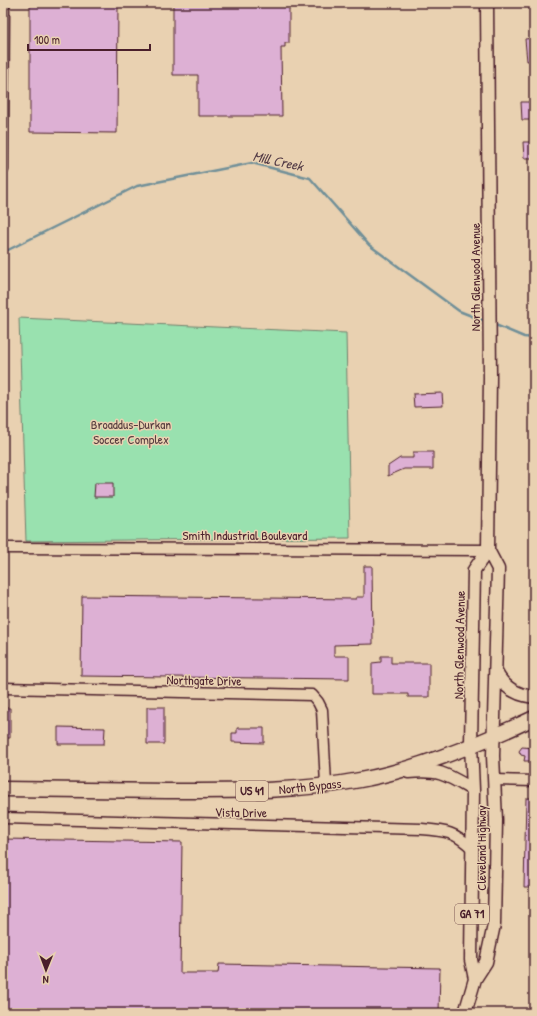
<svg xmlns="http://www.w3.org/2000/svg" width="537" height="1016" viewBox="0 0 537 1016" font-family="'Patrick Hand',sans-serif">
	<style>
		.green { fill: #99e1af; stroke: #72806d }
		.lines { fill: none; stroke-linecap: round; stroke-linejoin: round }
		.stream { stroke: #708f98; stroke-width: 2.5 }
		.building { fill: #ddb0d4; stroke: #4a1f2b }
		.minor-casing { stroke: #4a1f2b; stroke-width: 13 }
		.major-casing { stroke: #4a1f2b; stroke-width: 15 }
		.highway-casing { stroke: #4a1f2b; stroke-width: 17 }
		.minor { stroke: #e9d1b1; stroke-width: 10 }
		.major { stroke: #e9d1b1; stroke-width: 12 }
		.highway { stroke: #e9d1b1; stroke-width: 14 }
		.labels { text-anchor: middle; stroke-width: 3; stroke-linejoin: round; paint-order: stroke }
		.shield { fill: #e9d1b1; stroke: #7a5453; stroke-width: 1 }
		.shield-label { font-size: 12px; font-weight: bold; fill: #4a1f2b }
		.street-label { font-size: 13px; fill: #4a1f2b; stroke: #e9d1b1 }
		.park-label { font-size: 13px; fill: #563c3f; stroke: #e9d1b1 }
		.water-label { font-size: 14px; font-style: italic; fill: #533b46; stroke: #e9d1b1 }
	</style>
	<rect width="100%" height="100%" fill="#e9d1b1"/>
	<filter id="ink" filterUnits="userSpaceOnUse"><feTurbulence type="fractalNoise" baseFrequency=".025" numOctaves="2"/><feDisplacementMap in="SourceGraphic" scale="8" xChannelSelector="R" yChannelSelector="G"/><feConvolveMatrix kernelMatrix="1 2 1 2 8 2 1 2 1" color-interpolation-filters="sRGB"/></filter>
	<g filter="url(#ink)">
		<path class="green" d="M 19,318 L 346,333 L 350,538 L 26,541 Z"/>
		<g class="lines">
			<path class="stream" d="M 3,250 L 8,250 L 137,186 L 252,163 L 310,178 L 369,245 L 459,311 L 487,322
				M 493,324 L 524,337 L 534,338"/>
		</g>
		<path class="building" d="M 30,3 L 118,3 L 117,133 L 30,132 Z
			M 173,3 L 289,3 L 289,43 L 285,43 L 285,47 L 281,47 L 282,116 L 198,116 L 198,75 L 173,75 Z
			M 534,38 L 534,60 L 527,61 L 525,39 Z
			M 521,102 L 534,102 L 534,120 L 522,120 Z
			M 523,142 L 534,142 L 534,158 L 524,158 Z
			M 442,393 L 443,406 L 414,407 L 413,394 Z
			M 413,452 L 433,452 L 433,469 L 404,469 L 388,476 L 388,466 L 400,458 L 413,458 Z
			M 95,483 L 113,483 L 113,497 L 94,497 Z
			M 364,566 L 372,566 L 373,644 L 334,645 L 334,656 L 349,656 L 349,679 L 81,676 L 82,596 L 356,599 L 356,597 L 364,597 Z
			M 381,656 L 391,656 L 391,663 L 429,663 L 429,697 L 408,697 L 408,694 L 372,694 L 372,663 L 381,662 Z
			M 147,707 L 164,707 L 164,744 L 147,744 Z
			M 3,708 L 10,708 L 10,738 L 3,738 Z
			M 58,727 L 105,728 L 104,744 L 58,744 Z
			M 237,728 L 264,728 L 264,743 L 232,742 L 232,733 L 237,733 Z
			M 522,747 L 534,748 L 534,761 L 524,761 L 525,756 L 521,755 L 519,751 Z
			M 526,798 L 534,798 L 534,887 L 524,887 Z
			M 3,839 L 182,842 L 180,973 L 218,973 L 219,964 L 440,968 L 439,1013 L 3,1013 Z"/>
		<g class="lines">
			<defs>
				<path id="minor" d="M 3,170 L 4,3
					M 3,548 L 488,550
					M 3,688 L 312,695 L 318,702 L 322,710 L 326,784
					M 495,780 L 534,781
					M 3,818 L 422,829 C 447,831 455,832 473,849"/>
				<path id="major" d="M 496,672 C 503,687 517,695 534,697
					M 408,772 C 440,769 446,774 473,790
					M 475,979 L 471,960 L 473,790 L 471,744 L 474,570 L 488,550
					M 465,1013 L 475,979 L 486,962 L 494,925 L 496,820 L 493,756 L 498,569 L 488,550 L 490,377 L 487,3"/>
				<path id="highway" d="M 3,789 C 58,790 112,790 167,791 C 231,791 297,792 360,780 C 416,770 483,742 534,718"/>
			</defs>
			<use href="#minor" class="minor-casing"/>
			<use href="#major" class="major-casing"/>
			<use href="#highway" class="highway-casing"/>
			<use href="#minor" class="minor"/>
			<use href="#major" class="major"/>
			<use href="#highway" class="highway"/>
		</g>
	</g>
	<g class="labels">
		<g class="shield">
			<rect x="236" y="781" width="32" height="20" rx="3"/>
			<rect x="455" y="904" width="34" height="20" rx="3"/>
		</g>
		<g class="shield-label">
			<text x="252" y="795">US 41</text>
			<text x="472" y="918">GA 71</text>
		</g>
		<g class="street-label">
			<text transform="translate(475 277) rotate(-90)" y="5">North Glenwood Avenue</text>
			<text x="245" y="540">Smith Industrial Boulevard</text>
			<text transform="translate(459 645) rotate(-89)" y="5">North Glenwood Avenue</text>
			<text transform="translate(204 680) rotate(1)" y="5">Northgate Drive</text>
			<text transform="translate(310 786) rotate(-6)" y="5">North Bypass</text>
			<text transform="translate(241 812) rotate(1)" y="5">Vista Drive</text>
			<text transform="translate(481 848) rotate(-90)" y="5">Cleveland Highway</text>
		</g>
		<g class="park-label">
			<text x="131" y="429">Broaddus-Durkan<tspan x="131" dy="15">Soccer Complex</tspan></text>
		</g>
		<g class="water-label">
			<text transform="translate(278 161) rotate(12)" y="5">Mill Creek</text>
		</g>
	</g>
	<rect width="537" height="1016" fill="none" stroke="#e9d1b1" stroke-width="16"/>
	<rect x="8" y="8" width="521" height="1000" fill="none" stroke="#4a1f2b" stroke-width="1.5" filter="url(#ink)"/>
	<g transform="translate(46 970) rotate(181)" stroke="#e9d1b1" stroke-width="3" paint-order="stroke">
	<path d="M0-3L7 15L0 10L-7 15Z" fill="#4a1f2b"/>
	<text y="-6" font-size="11" font-weight="bold" text-anchor="middle" fill="#4a1f2b">N</text>
	</g>
	<path d="M28 44v6h122v-6" fill="none" stroke="#4a1f2b" stroke-width="2"/>
	<text x="34" y="44" font-size="12" fill="#4a1f2b" stroke="#e9d1b1" stroke-width="3" paint-order="stroke">100 m</text>
</svg>
